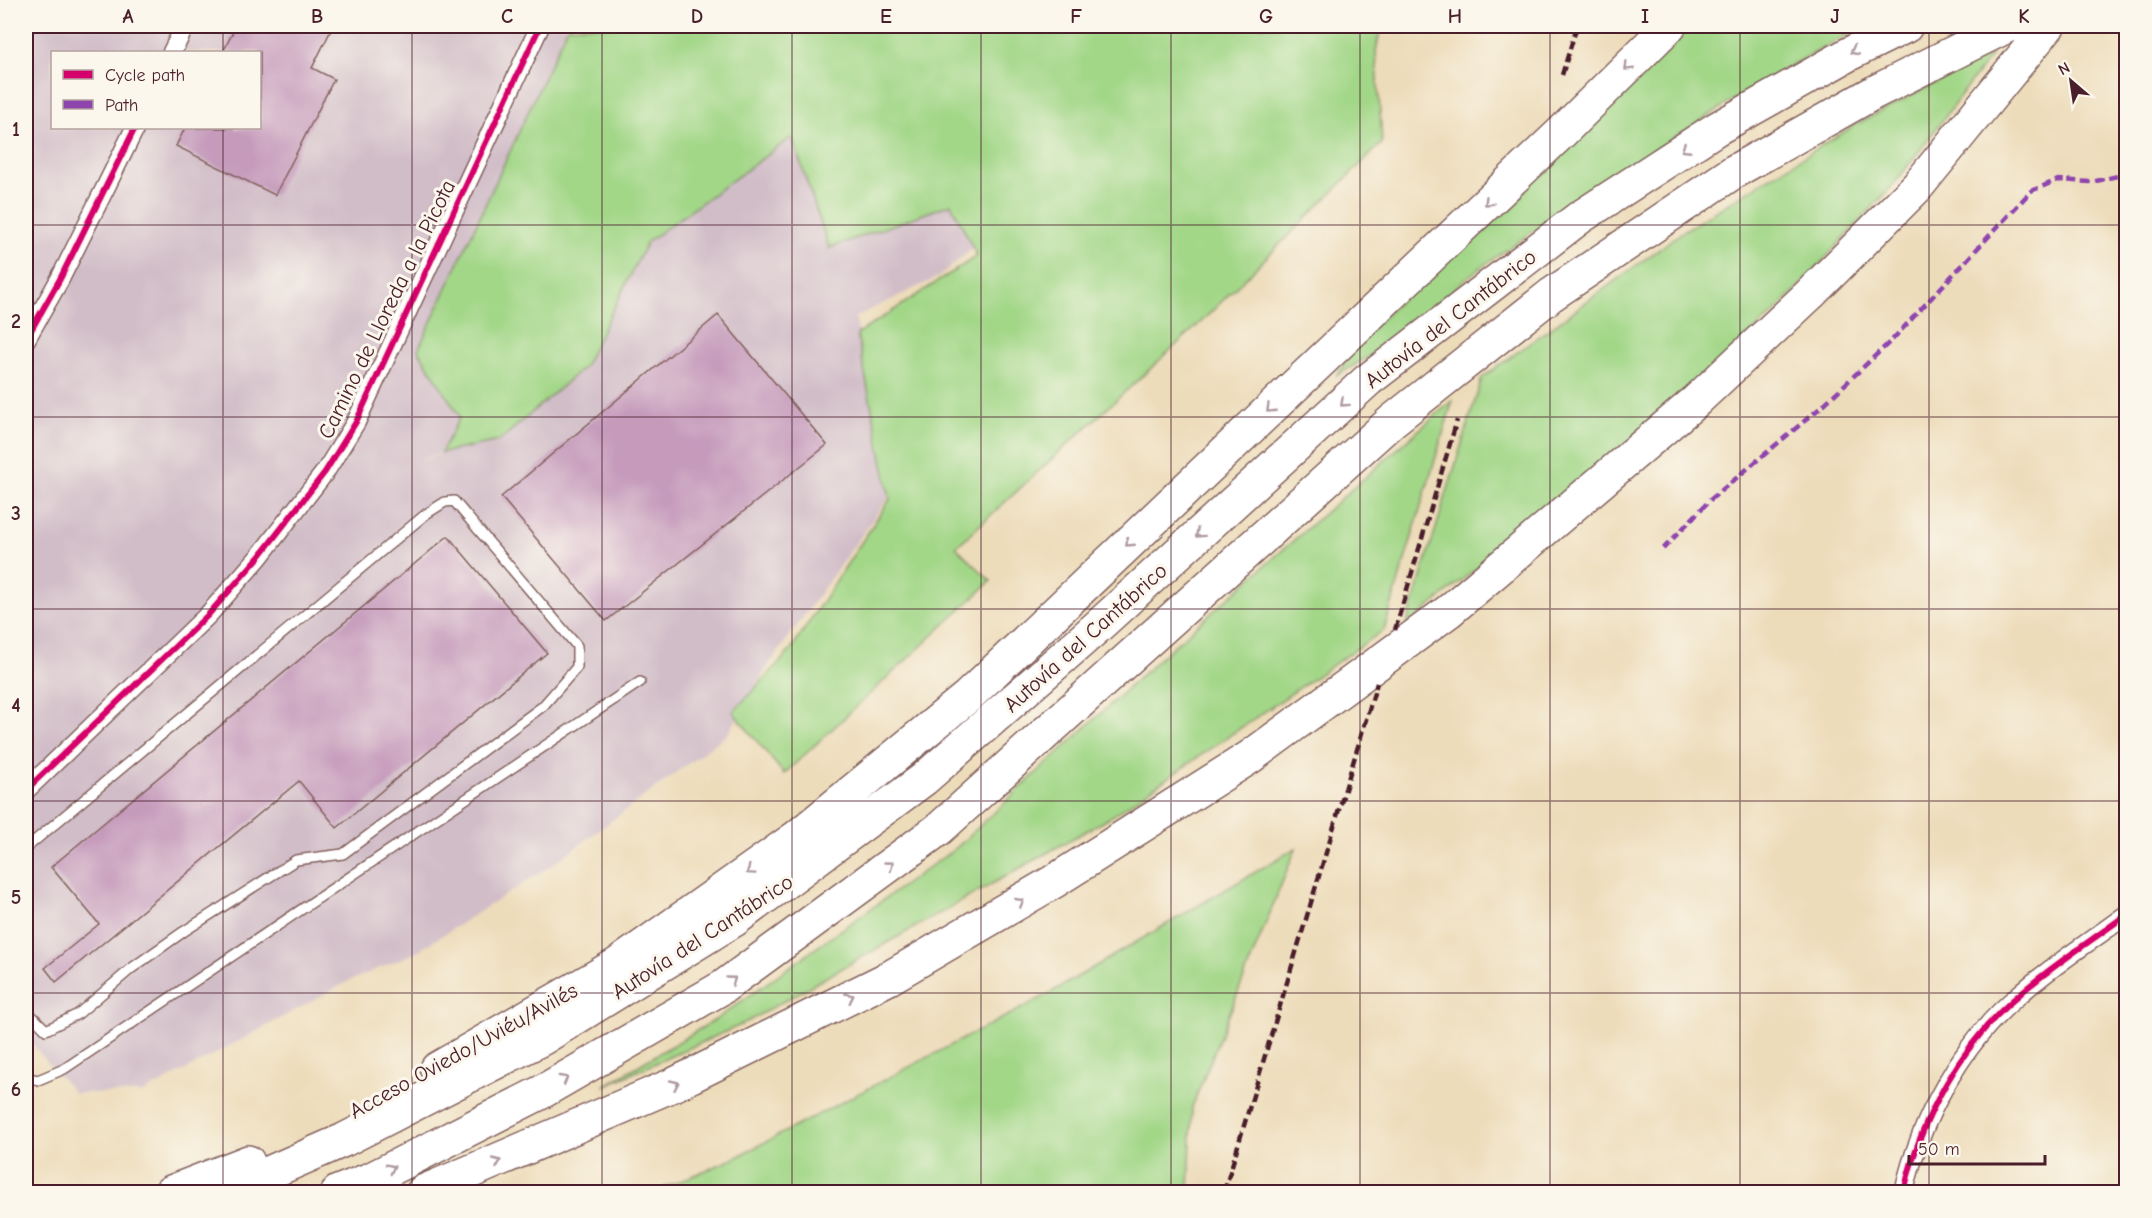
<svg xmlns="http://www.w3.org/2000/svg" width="2152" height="1218" viewBox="0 0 2152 1218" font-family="'Comic Neue',sans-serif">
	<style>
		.industrial { fill: #d1bdc8; fill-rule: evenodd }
		.green { fill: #a3d788; stroke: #767b5a; stroke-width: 1.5 }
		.building { fill: #c59abb }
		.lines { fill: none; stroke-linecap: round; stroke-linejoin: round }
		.service-casing { stroke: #83615d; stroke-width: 12 }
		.minor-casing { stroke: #83615d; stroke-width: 21 }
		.motorway-casing { stroke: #83615d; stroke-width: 36 }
		.service { stroke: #fff; stroke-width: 9 }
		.minor { stroke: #fff; stroke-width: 18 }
		.motorway { stroke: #fff; stroke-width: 33 }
		.rail { stroke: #4a1f2b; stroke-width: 4.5; stroke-dasharray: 9 4.5; stroke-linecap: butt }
		.quiet { stroke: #8e44ad; stroke-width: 4.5; stroke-dasharray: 9 4.5; stroke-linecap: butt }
		.cycleway-casing { stroke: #fbf7ec; stroke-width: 10 }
		.cycleway { stroke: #d6006c; stroke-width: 6 }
		.oneway { stroke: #ae9aa0 }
		.grid { fill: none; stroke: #4a1f2b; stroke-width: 1.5; stroke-opacity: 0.55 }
		.labels { text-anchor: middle; stroke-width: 6; stroke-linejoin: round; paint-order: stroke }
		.street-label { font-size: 22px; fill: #4a1f2b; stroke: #fbf7ec }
		.neatline { fill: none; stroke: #4a1f2b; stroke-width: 2 }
		.grid-label { font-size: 20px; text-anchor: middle; font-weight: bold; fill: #4a1f2b }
	</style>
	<rect width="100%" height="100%" fill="#fbf7ec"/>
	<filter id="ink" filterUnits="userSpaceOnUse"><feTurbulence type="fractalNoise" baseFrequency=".0167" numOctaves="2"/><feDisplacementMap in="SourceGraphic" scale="12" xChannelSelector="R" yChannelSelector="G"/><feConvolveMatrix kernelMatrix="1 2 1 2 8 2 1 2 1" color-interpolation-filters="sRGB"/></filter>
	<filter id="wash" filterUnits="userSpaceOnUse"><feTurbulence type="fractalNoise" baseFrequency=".008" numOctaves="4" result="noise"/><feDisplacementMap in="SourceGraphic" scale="24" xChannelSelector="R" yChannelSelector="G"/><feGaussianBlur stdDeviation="1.35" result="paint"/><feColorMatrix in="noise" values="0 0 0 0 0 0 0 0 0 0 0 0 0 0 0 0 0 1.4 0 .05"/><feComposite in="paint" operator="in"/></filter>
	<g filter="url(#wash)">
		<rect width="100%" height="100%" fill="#eddcba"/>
		<path class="industrial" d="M 26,26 L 568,26 L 418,349 L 460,417 L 441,453 L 402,466 L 455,450 L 499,441 L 644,227 L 791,130 L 943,194 L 977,245 L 938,277 L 855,317 L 896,487 L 768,666 L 728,734 L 552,865 L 415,953 L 347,982 L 143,1093 L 74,1093 L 26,1037 ZM 52,52 L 260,52 L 260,128 L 52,128 Z"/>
		<path class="green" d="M 568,26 L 1381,26 L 1376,51 L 1382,143 L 1199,324 L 956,547 L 991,581 L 784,774 L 733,712 L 790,651 L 890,499 L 857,334 L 977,256 L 951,204 L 829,248 L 792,137 L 647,242 L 584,367 L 499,441 L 441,453 L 460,417 L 418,350 Z
			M 1692,26 L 1864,26 L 1760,83 L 1598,186 L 1473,273 L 1380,350 L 1336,376 L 1365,334 Z
			M 1993,53 L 1896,182 L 1773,314 L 1581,483 L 1406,626 L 1482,378 L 1685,230 L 1855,125 Z
			M 1453,400 L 1384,630 L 1109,818 L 743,1024 L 604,1086 L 715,1020 L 956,848 L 1159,659 Z
			M 1296,848 L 1192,1107 L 1189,1192 L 654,1192 L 733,1159 L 1045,996 Z"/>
		<g id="blocks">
			<path class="building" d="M 236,26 L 333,26 L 312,68 L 334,79 L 275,195 L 176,146 L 185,128 L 260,128 L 260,52 L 223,52 Z
				M 718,315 L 827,445 L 606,621 L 501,497 Z
				M 448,536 L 547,653 L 337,828 L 299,781 L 56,982 L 45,968 L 99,924 L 51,867 Z"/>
		</g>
	</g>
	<g filter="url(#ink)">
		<use href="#blocks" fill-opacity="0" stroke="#83615d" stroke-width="1.5"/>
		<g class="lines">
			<defs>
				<path id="service" d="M 26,848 L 426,514 L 445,502 L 454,501 L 577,646 L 577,667 L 543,706 L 343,854 L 296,860 L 183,932 L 132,968 L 78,1014 L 46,1030 L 26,1010
					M 26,1077 L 38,1080 L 64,1069 L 640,682"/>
				<path id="minor" d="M 172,52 L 185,26
					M 26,339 L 60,279 L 135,128
					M 26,790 L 208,615 L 259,557 L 325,472 L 356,422 L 540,26
					M 1904,1192 C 1920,1119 1962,1042 2020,994 C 2053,965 2091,941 2126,915"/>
				<path id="motorway" d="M 437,1069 L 618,964 L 797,837 L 967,697 L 1561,133 L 1669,26
					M 171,1192 L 248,1162
					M 225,1192 L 344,1140 L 543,1038 L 734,920 L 924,779 L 1096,628 L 1368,380 L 1579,218 L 1716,129 L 1849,54 L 1906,26
					M 338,1192 L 373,1178 L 540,1093 L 723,987 L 939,829 L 1392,421 L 1551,295 L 1735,171 L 1875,92 L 2007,26
					M 423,1192 L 675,1084 L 889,978 L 1053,882 L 1250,757 L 1449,611 L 1696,401 L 1810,294 L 1917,187 L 2048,26"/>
			</defs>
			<use href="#service" class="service-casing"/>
			<use href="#minor" class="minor-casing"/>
			<use href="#motorway" class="motorway-casing"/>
			<use href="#service" class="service"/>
			<use href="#minor" class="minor"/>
			<use href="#motorway" class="motorway"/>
			<path class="rail" d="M 1562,75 L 1577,26
				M 1395,630 L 1457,420
				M 1224,1192 L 1377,683"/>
			<path class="quiet" d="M 1663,549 L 1710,500 L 1820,408 L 1893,339 L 2031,191 L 2058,180 L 2092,182 L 2126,174"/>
			<defs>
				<path id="cycleway" d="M 26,339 L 60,279 L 135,128
					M 26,790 L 208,615 L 259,557 L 325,472 L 356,422 L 540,26
					M 1904,1192 C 1920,1119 1962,1042 2020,994 C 2053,965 2091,941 2126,915"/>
			</defs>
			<use href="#cycleway" class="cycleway-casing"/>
			<use href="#cycleway" class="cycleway"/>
		</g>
		<defs><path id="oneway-chevron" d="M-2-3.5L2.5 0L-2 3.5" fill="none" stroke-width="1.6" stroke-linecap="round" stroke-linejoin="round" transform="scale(1.5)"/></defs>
		<g class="oneway">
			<use href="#oneway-chevron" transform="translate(1854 51) rotate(153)"/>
			<use href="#oneway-chevron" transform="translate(1628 67) rotate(135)"/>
			<use href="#oneway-chevron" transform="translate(1685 149) rotate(147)"/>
			<use href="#oneway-chevron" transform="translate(1488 202) rotate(136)"/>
			<use href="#oneway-chevron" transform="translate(1344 403) rotate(138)"/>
			<use href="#oneway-chevron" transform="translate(1270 409) rotate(136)"/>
			<use href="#oneway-chevron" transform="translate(1199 534) rotate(138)"/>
			<use href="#oneway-chevron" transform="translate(1129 543) rotate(136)"/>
			<use href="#oneway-chevron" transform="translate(890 865) rotate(-36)"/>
			<use href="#oneway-chevron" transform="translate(750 871) rotate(145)"/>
			<use href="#oneway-chevron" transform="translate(1020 902) rotate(-30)"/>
			<use href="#oneway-chevron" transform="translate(732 980) rotate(-36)"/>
			<use href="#oneway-chevron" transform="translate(850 997) rotate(-26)"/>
			<use href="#oneway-chevron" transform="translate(564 1079) rotate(-30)"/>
			<use href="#oneway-chevron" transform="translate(675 1084) rotate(-25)"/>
			<use href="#oneway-chevron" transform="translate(497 1162) rotate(-24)"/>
			<use href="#oneway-chevron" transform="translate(391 1168) rotate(-27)"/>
		</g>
	</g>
	<path class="grid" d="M 223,26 L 223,52M 412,26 L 412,1192M 602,26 L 602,1192M 792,26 L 792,1192M 981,26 L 981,1192M 1171,26 L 1171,1192M 1360,26 L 1360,1192M 1550,26 L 1550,1192M 1740,26 L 1740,1192M 1929,26 L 1929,1192M 223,128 L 223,1192M 26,225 L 2126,225M 26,417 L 2126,417M 26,609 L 2126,609M 26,801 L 2126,801M 26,993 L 2126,993"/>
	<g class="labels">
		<g class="street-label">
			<text transform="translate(386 309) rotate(-64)" y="8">Camino de Lloreda a la Picota</text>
			<text transform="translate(1450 318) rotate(-38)" y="8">Autovía del Cantábrico</text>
			<text transform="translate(1085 637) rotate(-42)" y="8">Autovía del Cantábrico</text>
			<text transform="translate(702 936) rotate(-33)" y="8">Autovía del Cantábrico</text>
			<text transform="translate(463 1050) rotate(-29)" y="8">Acceso Oviedo/Uviéu/Avilés</text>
		</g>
	</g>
	<rect width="2152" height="1218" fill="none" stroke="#fbf7ec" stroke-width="66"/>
	<rect x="51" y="51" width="210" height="78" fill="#fbf7ec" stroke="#b4a19f" stroke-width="1.5"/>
	<rect x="63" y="70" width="30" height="9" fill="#d6006c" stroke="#b4a19f" stroke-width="1.5"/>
	<text x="105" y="81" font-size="18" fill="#4a1f2b">Cycle path</text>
	<rect x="63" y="100" width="30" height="9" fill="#8e44ad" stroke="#b4a19f" stroke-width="1.5"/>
	<text x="105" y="111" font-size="18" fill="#4a1f2b">Path</text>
	<g transform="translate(2071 81) rotate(331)" stroke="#fbf7ec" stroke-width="4.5" paint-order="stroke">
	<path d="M0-4.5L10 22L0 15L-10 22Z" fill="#4a1f2b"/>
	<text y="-9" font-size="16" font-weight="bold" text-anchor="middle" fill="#4a1f2b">N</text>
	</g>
	<path d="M1909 1155v9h136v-9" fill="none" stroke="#4a1f2b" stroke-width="3"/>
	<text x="1918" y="1155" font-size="18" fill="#4a1f2b" stroke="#fbf7ec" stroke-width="4.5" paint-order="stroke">50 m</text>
	<rect x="33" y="33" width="2086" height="1152" class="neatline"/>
	<g class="grid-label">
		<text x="128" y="23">A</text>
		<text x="317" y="23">B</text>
		<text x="507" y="23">C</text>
		<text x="697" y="23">D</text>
		<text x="886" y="23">E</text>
		<text x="1076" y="23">F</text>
		<text x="1266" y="23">G</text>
		<text x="1455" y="23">H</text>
		<text x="1645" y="23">I</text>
		<text x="1835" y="23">J</text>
		<text x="2024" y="23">K</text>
		<text x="16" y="136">1</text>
		<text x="16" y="328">2</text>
		<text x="16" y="520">3</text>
		<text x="16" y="712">4</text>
		<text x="16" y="904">5</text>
		<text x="16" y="1096">6</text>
	</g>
</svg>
